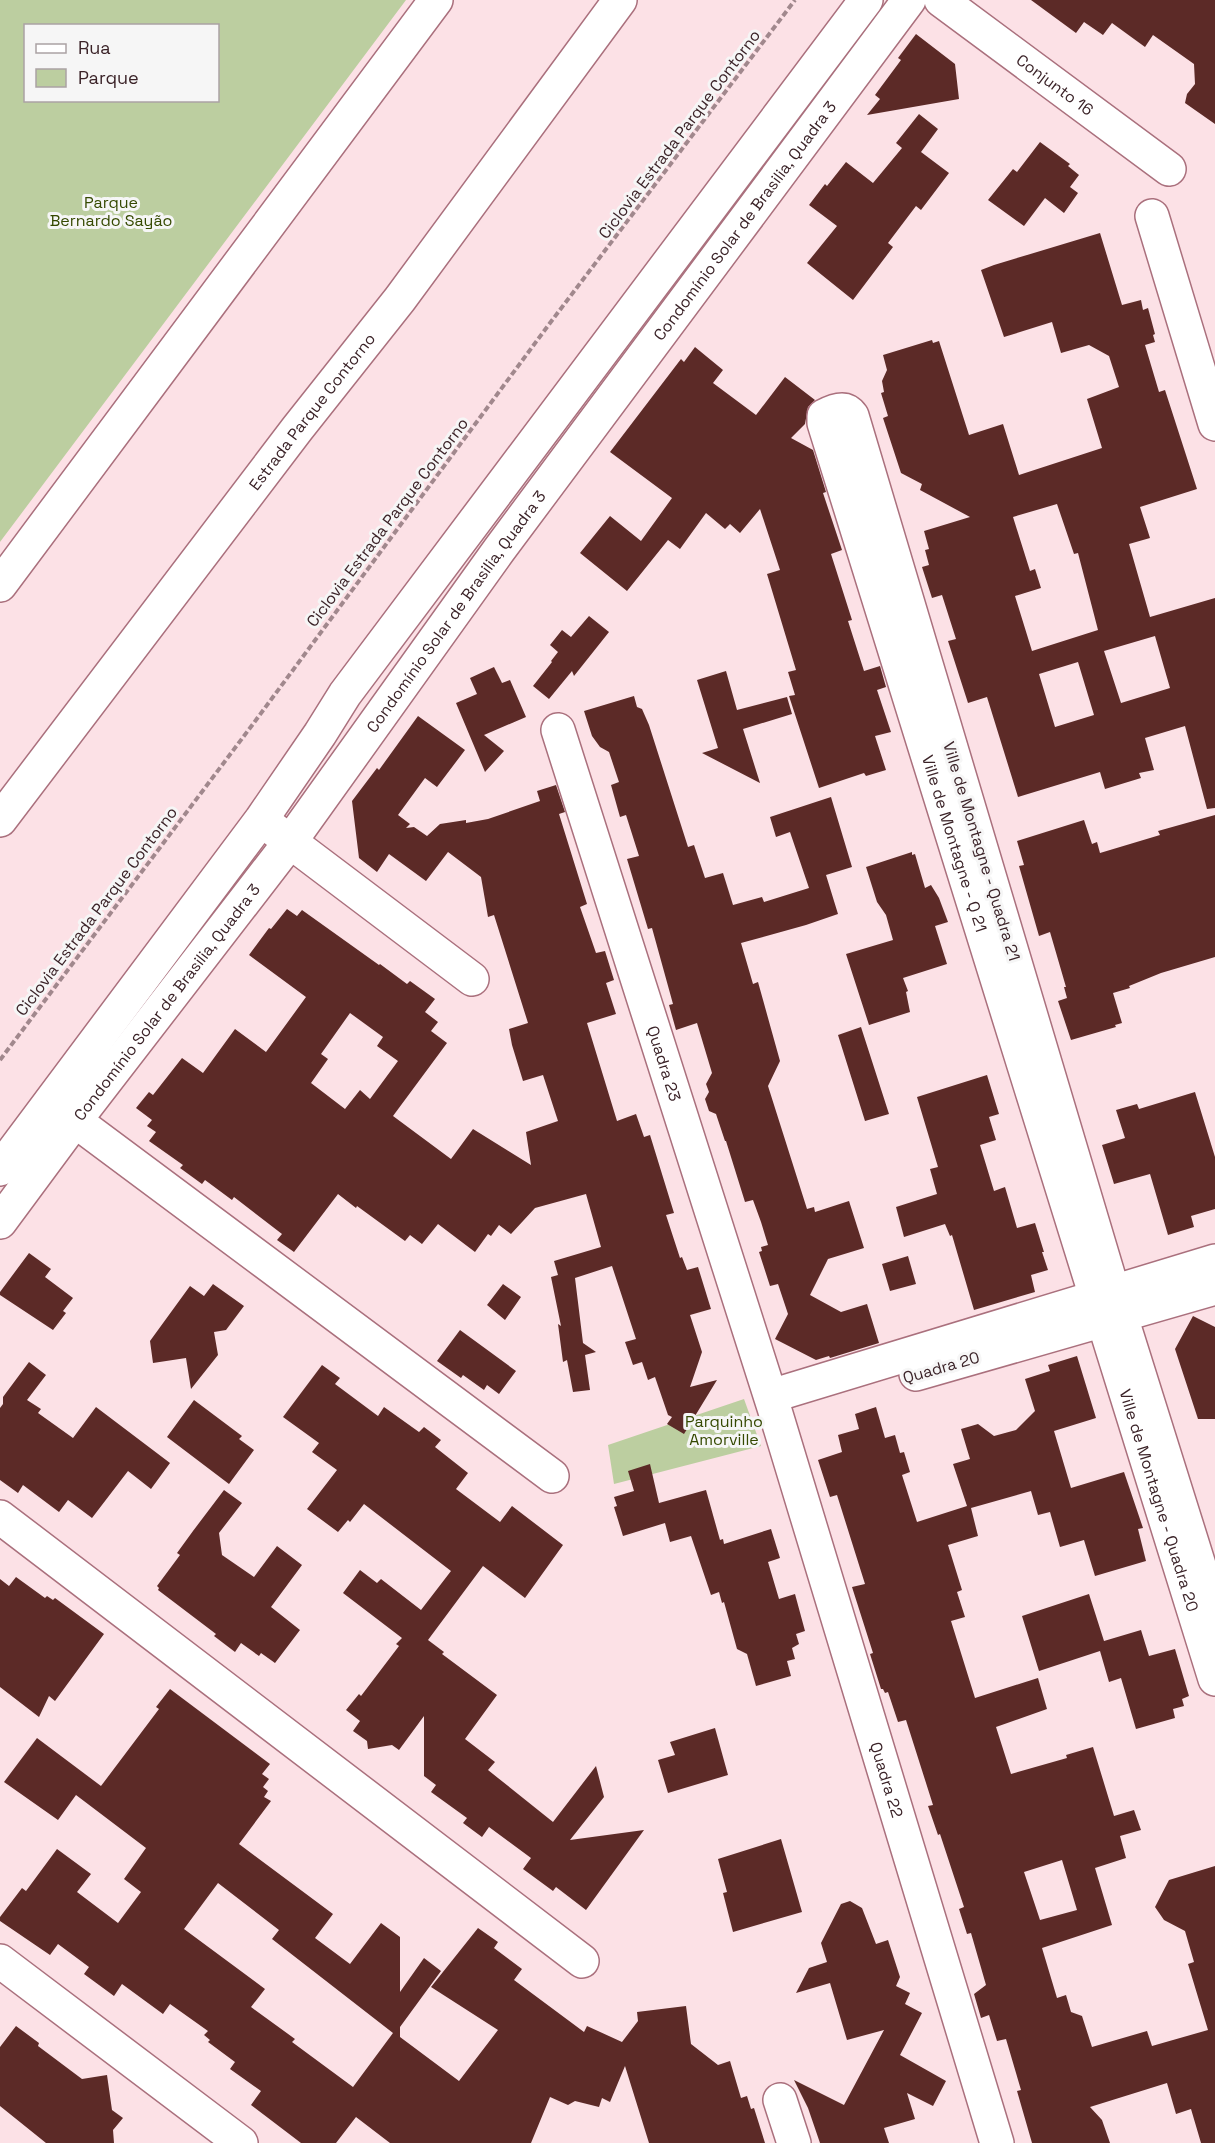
<svg xmlns="http://www.w3.org/2000/svg" width="1215" height="2143" viewBox="0 0 1215 2143" font-family="'Space Grotesk',sans-serif">
	<style>
		.green { fill: #bccea0; fill-rule: evenodd }
		.building { fill: #5c2a27; fill-rule: evenodd }
		.lines { fill: none; stroke-linecap: round; stroke-linejoin: round }
		.minor-casing { stroke: #aa707d; stroke-width: 36 }
		.major-casing { stroke: #aa707d; stroke-width: 36 }
		.path { stroke: #a1888d; stroke-width: 4; stroke-dasharray: 6 3; stroke-linecap: butt }
		.minor { stroke: #fff; stroke-width: 33 }
		.major { stroke: #fff; stroke-width: 33 }
		.labels { text-anchor: middle; stroke-width: 6; stroke-linejoin: round; paint-order: stroke }
		.street-label { font-size: 16px; fill: #3b2328; stroke: #f6f6f6 }
		.park-label { font-size: 16px; fill: #354901; stroke: #f6f6f6 }
	</style>
	<rect width="100%" height="100%" fill="#fce1e6"/>
	<path class="green" d="M 0,0 L 406,0 L 0,542 ZM 26,26 L 218,26 L 218,100 L 26,100 Z
		M 744,1399 L 761,1446 L 614,1484 L 608,1445 Z"/>
	<path class="building" d="M 1031,0 L 1215,0 L 1215,124 L 1185,103 L 1187,94 L 1195,84 L 1194,64 L 1153,35 L 1145,47 L 1112,23 L 1103,35 L 1084,22 L 1076,33 Z
		M 916,34 L 955,64 L 959,99 L 867,115 L 880,99 L 875,95 L 901,60 L 898,58 Z
		M 919,114 L 938,129 L 921,152 L 949,173 L 921,210 L 916,206 L 888,243 L 893,247 L 853,300 L 807,263 L 837,226 L 809,205 L 825,184 L 827,186 L 846,162 L 873,183 L 902,148 L 896,143 Z
		M 1040,142 L 1070,164 L 1068,166 L 1079,175 L 1070,187 L 1078,193 L 1064,213 L 1045,198 L 1024,226 L 988,200 L 1013,169 L 1017,172 Z
		M 1100,233 L 1122,305 L 1141,300 L 1143,310 L 1148,308 L 1155,334 L 1153,335 L 1155,342 L 1145,345 L 1159,392 L 1165,390 L 1197,489 L 1140,507 L 1150,538 L 1129,544 L 1150,617 L 1215,598 L 1215,808 L 1207,809 L 1185,726 L 1145,738 L 1154,770 L 1139,773 L 1141,778 L 1105,789 L 1100,772 L 1018,797 L 987,697 L 968,703 L 948,641 L 956,639 L 942,595 L 932,598 L 922,567 L 929,565 L 925,550 L 929,549 L 924,531 L 970,517 L 920,490 L 922,484 L 901,473 L 883,418 L 888,416 L 881,393 L 884,392 L 882,381 L 887,370 L 883,355 L 932,340 L 933,343 L 939,341 L 969,435 L 1003,424 L 1019,475 L 1102,448 L 1087,399 L 1119,387 L 1109,356 L 1089,345 L 1061,353 L 1052,322 L 1004,337 L 981,270 L 994,265 ZM 1057,504 L 1074,554 L 1078,553 L 1098,630 L 1032,651 L 1015,596 L 1041,588 L 1035,569 L 1030,571 L 1013,517 ZM 1155,636 L 1170,688 L 1121,703 L 1104,651 ZM 1078,662 L 1094,715 L 1055,727 L 1039,674 Z
		M 695,347 L 723,370 L 713,383 L 756,415 L 785,377 L 815,400 L 808,407 L 805,424 L 791,438 L 813,450 L 826,492 L 823,493 L 842,550 L 831,554 L 852,620 L 848,621 L 864,671 L 880,666 L 886,687 L 877,690 L 891,732 L 875,736 L 886,770 L 866,776 L 864,773 L 819,788 L 789,696 L 795,695 L 788,672 L 796,670 L 767,574 L 780,570 L 760,509 L 740,533 L 730,524 L 725,529 L 706,513 L 680,549 L 668,540 L 627,591 L 580,553 L 610,516 L 641,541 L 672,498 L 610,452 L 681,359 L 684,362 Z
		M 589,616 L 609,632 L 574,676 L 572,671 L 549,699 L 533,686 L 552,662 L 551,661 L 558,652 L 550,645 L 562,630 L 571,637 Z
		M 494,667 L 502,683 L 510,680 L 526,717 L 484,735 L 504,751 L 485,772 L 456,703 L 477,694 L 470,678 Z
		M 726,671 L 737,710 L 787,697 L 792,714 L 743,729 L 760,783 L 702,753 L 718,748 L 697,680 Z
		M 634,696 L 637,707 L 642,709 L 649,725 L 688,847 L 694,845 L 705,878 L 723,873 L 733,905 L 762,897 L 764,902 L 809,888 L 790,832 L 776,837 L 770,817 L 831,797 L 852,867 L 826,875 L 838,914 L 806,925 L 741,943 L 753,984 L 758,982 L 780,1061 L 768,1086 L 807,1209 L 814,1207 L 815,1212 L 849,1201 L 864,1248 L 828,1259 L 810,1295 L 841,1312 L 867,1304 L 879,1343 L 830,1358 L 829,1356 L 816,1360 L 775,1339 L 788,1314 L 778,1284 L 770,1286 L 759,1252 L 762,1251 L 761,1247 L 768,1245 L 761,1222 L 753,1200 L 745,1202 L 726,1141 L 725,1141 L 716,1114 L 709,1111 L 705,1099 L 709,1092 L 706,1084 L 712,1073 L 697,1023 L 676,1030 L 669,1005 L 673,1004 L 652,928 L 648,929 L 627,859 L 639,856 L 626,815 L 620,817 L 611,785 L 619,782 L 609,752 L 600,747 L 592,736 L 584,711 Z
		M 418,716 L 465,750 L 437,787 L 425,778 L 398,815 L 410,824 L 406,828 L 414,827 L 427,836 L 440,824 L 466,820 L 466,823 L 488,819 L 540,801 L 537,791 L 556,785 L 565,812 L 559,814 L 587,904 L 580,907 L 596,953 L 605,951 L 614,980 L 606,983 L 616,1014 L 587,1023 L 617,1121 L 636,1114 L 644,1137 L 650,1135 L 674,1213 L 666,1215 L 680,1258 L 682,1257 L 687,1270 L 698,1267 L 711,1309 L 690,1315 L 702,1352 L 690,1387 L 717,1380 L 684,1434 L 667,1424 L 672,1417 L 668,1415 L 655,1377 L 648,1380 L 642,1362 L 633,1365 L 625,1342 L 636,1339 L 612,1266 L 575,1278 L 583,1343 L 596,1352 L 585,1355 L 590,1390 L 573,1392 L 567,1360 L 563,1362 L 558,1324 L 561,1326 L 551,1277 L 558,1275 L 554,1261 L 601,1247 L 586,1194 L 535,1208 L 511,1234 L 499,1225 L 491,1236 L 488,1234 L 475,1252 L 438,1224 L 422,1244 L 410,1235 L 405,1241 L 357,1206 L 356,1208 L 338,1194 L 294,1252 L 277,1240 L 282,1234 L 234,1197 L 232,1200 L 205,1180 L 202,1184 L 180,1168 L 183,1165 L 149,1141 L 156,1132 L 147,1126 L 152,1120 L 136,1108 L 149,1092 L 153,1095 L 182,1058 L 203,1073 L 235,1029 L 266,1052 L 306,997 L 249,955 L 269,928 L 271,929 L 287,909 L 297,916 L 302,910 L 379,965 L 380,964 L 407,984 L 410,981 L 435,999 L 425,1012 L 438,1022 L 431,1031 L 447,1043 L 393,1116 L 451,1159 L 473,1129 L 531,1165 L 526,1132 L 558,1121 L 543,1075 L 523,1081 L 512,1045 L 509,1029 L 528,1023 L 494,915 L 488,917 L 481,877 L 448,852 L 426,881 L 389,854 L 377,872 L 359,858 L 352,801 L 377,768 L 379,770 ZM 350,1013 L 383,1037 L 377,1046 L 398,1061 L 370,1099 L 360,1090 L 345,1109 L 311,1083 L 328,1059 L 321,1054 Z
		M 1215,815 L 1215,957 L 1161,973 L 1129,986 L 1130,988 L 1113,993 L 1122,1023 L 1115,1025 L 1116,1027 L 1071,1040 L 1058,1001 L 1067,998 L 1064,987 L 1066,987 L 1050,932 L 1039,936 L 1019,866 L 1024,865 L 1017,841 L 1084,820 L 1092,844 L 1097,842 L 1100,853 L 1160,835 L 1158,831 Z
		M 912,852 L 912,855 L 915,854 L 925,888 L 931,885 L 939,898 L 948,922 L 935,926 L 947,964 L 903,978 L 908,991 L 906,992 L 910,1012 L 869,1025 L 846,954 L 893,940 L 886,915 L 877,902 L 866,867 Z
		M 861,1027 L 889,1114 L 865,1121 L 838,1035 Z
		M 987,1075 L 999,1114 L 989,1117 L 996,1140 L 980,1145 L 994,1191 L 1005,1187 L 1017,1228 L 1035,1223 L 1044,1252 L 1042,1252 L 1048,1270 L 1031,1275 L 1035,1292 L 974,1310 L 952,1235 L 950,1236 L 945,1224 L 904,1237 L 896,1207 L 937,1194 L 930,1169 L 938,1167 L 917,1097 Z
		M 1195,1092 L 1215,1157 L 1215,1209 L 1191,1216 L 1194,1227 L 1168,1235 L 1150,1174 L 1114,1184 L 1102,1145 L 1125,1138 L 1116,1110 L 1137,1104 L 1139,1109 Z
		M 29,1253 L 51,1269 L 45,1277 L 73,1298 L 63,1311 L 66,1313 L 53,1330 L 0,1295 L 0,1292 Z
		M 908,1256 L 916,1284 L 890,1291 L 882,1264 Z
		M 213,1284 L 244,1306 L 226,1330 L 214,1332 L 218,1355 L 191,1389 L 186,1358 L 153,1363 L 150,1341 L 190,1286 L 204,1296 Z
		M 503,1284 L 521,1297 L 505,1320 L 487,1305 Z
		M 1193,1316 L 1215,1327 L 1215,1419 L 1198,1419 L 1175,1349 Z
		M 460,1330 L 516,1371 L 499,1394 L 487,1385 L 484,1390 L 463,1375 L 461,1378 L 437,1361 Z
		M 1077,1356 L 1096,1418 L 1054,1431 L 1071,1488 L 1124,1472 L 1143,1528 L 1138,1529 L 1146,1561 L 1095,1576 L 1084,1540 L 1060,1547 L 1050,1512 L 1038,1515 L 1031,1491 L 971,1508 L 978,1536 L 948,1545 L 962,1590 L 957,1592 L 965,1617 L 951,1621 L 975,1698 L 1038,1678 L 1047,1709 L 996,1727 L 1011,1774 L 1067,1758 L 1066,1755 L 1093,1747 L 1114,1816 L 1134,1810 L 1141,1830 L 1120,1836 L 1126,1858 L 1095,1868 L 1112,1925 L 1042,1948 L 1057,1998 L 1066,1995 L 1071,2012 L 1082,2016 L 1092,2047 L 1147,2031 L 1152,2046 L 1208,2030 L 1188,1964 L 1194,1962 L 1185,1931 L 1164,1920 L 1155,1907 L 1169,1880 L 1215,1866 L 1215,2143 L 1201,2143 L 1191,2109 L 1176,2114 L 1167,2083 L 1090,2107 L 1102,2120 L 1110,2143 L 1032,2143 L 1017,2091 L 1021,2090 L 1006,2039 L 997,2041 L 989,2015 L 981,2018 L 974,1994 L 986,1985 L 971,1933 L 967,1934 L 959,1909 L 964,1907 L 940,1834 L 938,1835 L 928,1806 L 933,1805 L 906,1720 L 898,1722 L 888,1692 L 885,1693 L 883,1689 L 881,1689 L 870,1654 L 873,1653 L 852,1587 L 865,1584 L 837,1495 L 830,1497 L 818,1460 L 842,1452 L 838,1435 L 859,1429 L 855,1414 L 876,1407 L 885,1438 L 895,1435 L 900,1453 L 904,1452 L 910,1472 L 902,1475 L 917,1522 L 967,1506 L 953,1464 L 970,1459 L 961,1429 L 978,1424 L 994,1436 L 1016,1430 L 1035,1411 L 1025,1379 L 1050,1371 L 1048,1365 ZM 1062,1860 L 1077,1910 L 1040,1920 L 1024,1872 Z
		M 29,1362 L 46,1375 L 27,1400 L 41,1409 L 38,1413 L 73,1438 L 96,1407 L 170,1463 L 151,1489 L 128,1471 L 92,1518 L 68,1500 L 59,1512 L 23,1485 L 18,1493 L 0,1480 L 0,1408 L 3,1404 L 3,1397 Z
		M 322,1365 L 340,1378 L 335,1384 L 378,1416 L 384,1407 L 419,1432 L 424,1427 L 441,1440 L 435,1447 L 468,1473 L 456,1489 L 500,1522 L 512,1506 L 563,1545 L 525,1598 L 483,1566 L 428,1640 L 444,1652 L 442,1654 L 497,1695 L 465,1739 L 495,1762 L 488,1770 L 553,1822 L 596,1766 L 604,1797 L 570,1840 L 644,1830 L 586,1910 L 556,1887 L 553,1891 L 523,1869 L 531,1858 L 489,1827 L 482,1837 L 463,1823 L 467,1818 L 431,1792 L 436,1785 L 424,1776 L 424,1716 L 399,1750 L 392,1745 L 368,1749 L 367,1741 L 353,1731 L 360,1721 L 346,1710 L 359,1694 L 361,1696 L 399,1646 L 396,1644 L 402,1638 L 343,1593 L 360,1570 L 377,1583 L 381,1579 L 421,1610 L 451,1571 L 364,1504 L 350,1522 L 348,1520 L 338,1532 L 307,1509 L 337,1470 L 312,1452 L 319,1443 L 283,1417 Z
		M 194,1400 L 242,1436 L 239,1439 L 254,1450 L 229,1484 L 167,1437 Z
		M 650,1464 L 659,1503 L 706,1490 L 720,1540 L 723,1539 L 724,1544 L 771,1529 L 780,1558 L 768,1562 L 779,1599 L 795,1594 L 805,1631 L 796,1634 L 799,1644 L 792,1648 L 795,1659 L 787,1661 L 791,1676 L 756,1686 L 747,1654 L 737,1649 L 724,1602 L 722,1603 L 719,1592 L 711,1595 L 691,1536 L 670,1542 L 665,1523 L 623,1536 L 614,1507 L 617,1506 L 614,1497 L 634,1491 L 628,1471 Z
		M 224,1490 L 242,1503 L 219,1533 L 222,1555 L 254,1577 L 277,1546 L 302,1565 L 271,1607 L 300,1630 L 275,1663 L 261,1653 L 259,1656 L 241,1643 L 235,1652 L 214,1636 L 216,1634 L 158,1590 L 159,1588 L 157,1586 L 180,1555 L 177,1553 L 193,1531 Z
		M 16,1577 L 45,1598 L 47,1596 L 53,1600 L 55,1598 L 104,1634 L 55,1701 L 49,1696 L 39,1717 L 0,1687 L 0,1579 L 9,1586 Z
		M 1089,1594 L 1104,1641 L 1141,1630 L 1149,1656 L 1175,1649 L 1189,1696 L 1182,1699 L 1184,1706 L 1173,1709 L 1175,1718 L 1136,1729 L 1121,1678 L 1109,1682 L 1100,1651 L 1039,1671 L 1022,1616 Z
		M 170,1689 L 270,1764 L 262,1774 L 269,1779 L 263,1787 L 268,1791 L 264,1797 L 271,1801 L 239,1844 L 333,1914 L 315,1938 L 350,1964 L 381,1923 L 400,1937 L 400,1992 L 424,1958 L 441,1971 L 400,2027 L 400,2037 L 459,2081 L 498,2030 L 431,1987 L 478,1928 L 498,1942 L 494,1948 L 522,1969 L 514,1980 L 584,2032 L 587,2026 L 622,2042 L 638,2021 L 637,2012 L 686,2006 L 691,2044 L 718,2065 L 730,2061 L 741,2098 L 747,2096 L 751,2109 L 754,2108 L 765,2143 L 649,2143 L 625,2066 L 610,2102 L 602,2098 L 599,2107 L 575,2101 L 568,2105 L 550,2097 L 531,2143 L 390,2143 L 356,2117 L 336,2143 L 301,2143 L 251,2105 L 261,2091 L 230,2069 L 235,2062 L 208,2042 L 210,2040 L 204,2035 L 208,2031 L 170,2004 L 163,2014 L 122,1984 L 114,1996 L 84,1974 L 89,1967 L 58,1944 L 50,1955 L 0,1921 L 0,1917 L 22,1888 L 26,1891 L 57,1849 L 91,1874 L 77,1892 L 118,1923 L 141,1892 L 124,1879 L 146,1848 L 76,1795 L 58,1820 L 4,1782 L 37,1738 L 101,1786 L 159,1709 L 156,1707 ZM 218,1883 L 279,1930 L 272,1939 L 393,2033 L 353,2087 L 292,2042 L 295,2039 L 251,2007 L 265,1989 L 184,1929 Z
		M 715,1728 L 728,1775 L 668,1793 L 658,1760 L 675,1755 L 670,1742 Z
		M 781,1839 L 802,1912 L 733,1932 L 723,1893 L 727,1892 L 718,1859 Z
		M 850,1901 L 862,1908 L 876,1944 L 888,1940 L 900,1977 L 896,1986 L 910,1993 L 905,2004 L 922,2013 L 900,2055 L 946,2081 L 933,2106 L 907,2093 L 915,2119 L 884,2128 L 889,2143 L 820,2143 L 808,2108 L 794,2080 L 844,2105 L 884,2030 L 847,2040 L 830,1983 L 796,1993 L 809,1968 L 827,1962 L 821,1943 L 841,1904 Z
		M 16,2026 L 39,2043 L 38,2046 L 82,2079 L 107,2075 L 112,2110 L 123,2118 L 113,2130 L 114,2143 L 46,2143 L 0,2106 L 0,2047 Z"/>
	<g class="lines">
		<defs>
			<g id="minor">
				<path id="s1" d="M 941,0 L 1169,169"/>
				<path d="M 1152,216 L 1215,424"/>
				<path id="s2" d="M 558,730 L 776,1414 L 997,2143"/>
				<path d="M 272,828 L 472,979"/>
				<path d="M 58,1108 L 552,1476"/>
				<path d="M 0,1169 L 261,820 L 320,734 L 345,694 L 866,0"/>
				<path id="s3" d="M 0,1222 L 74,1122 L 290,842 L 499,550 L 909,0"/>
				<path d="M 916,1374 L 1215,1288"/>
				<path d="M 771,1396 L 1215,1261"/>
				<path d="M 0,1517 L 582,1961"/>
				<path id="s4" d="M 1215,1616 L 1113,1291 L 852,416 C 845,406 833,411 824,416 L 824,423 L 1215,1679"/>
				<path d="M 0,1961 L 241,2143"/>
				<path d="M 780,2100 L 794,2143"/>
			</g>
			<g id="major">
				<path d="M 0,585 L 436,0"/>
				<path id="s5" d="M 0,820 L 297,429 L 400,299 L 620,0"/>
			</g>
		</defs>
		<use href="#minor" class="minor-casing"/>
		<use href="#major" class="major-casing"/>
		<path class="path" d="M 0,1060 L 253,724 L 550,323 L 795,0"/>
		<use href="#minor" class="minor"/>
		<use href="#major" class="major"/>
	</g>
	<g class="labels">
		<g class="street-label">
			<text dy="6" stroke="none"><textPath href="#s1" startOffset="142">Conjunto 16</textPath></text>
			<text transform="translate(679 134) rotate(-53)" y="6">Ciclovia Estrada Parque Contorno</text>
			<text dy="6" stroke="none"><textPath href="#s3" startOffset="1248">Condomínio Solar de Brasilia, Quadra 3</textPath></text>
			<text dy="6" stroke="none"><textPath href="#s5" startOffset="514">Estrada Parque Contorno</textPath></text>
			<text transform="translate(387 522) rotate(-53)" y="6">Ciclovia Estrada Parque Contorno</text>
			<text dy="6" stroke="none"><textPath href="#s3" startOffset="762">Condomínio Solar de Brasilia, Quadra 3</textPath></text>
			<text dy="6" stroke="none"><textPath href="#s4" startOffset="1732">Ville de Montagne - Q 21</textPath></text>
			<text transform="translate(982 851) rotate(73)" y="6">Ville de Montagne - Quadra 21</text>
			<text transform="translate(96 911) rotate(-53)" y="6">Ciclovia Estrada Parque Contorno</text>
			<text dy="6" stroke="none"><textPath href="#s3" startOffset="276">Condomínio Solar de Brasilia, Quadra 3</textPath></text>
			<text dy="6" stroke="none"><textPath href="#s2" startOffset="350">Quadra 23</textPath></text>
			<text transform="translate(941 1367) rotate(-16)" y="6">Quadra 20</text>
			<text dy="6" stroke="none"><textPath href="#s4" startOffset="2420">Ville de Montagne - Quadra 20</textPath></text>
			<text dy="6" stroke="none"><textPath href="#s2" startOffset="1100">Quadra 22</textPath></text>
		</g>
		<g class="park-label">
			<text x="111" y="208">Parque<tspan x="111" dy="18">Bernardo Sayão</tspan></text>
			<text x="724" y="1427">Parquinho<tspan x="724" dy="18">Amorville</tspan></text>
		</g>
	</g>
	<rect x="24" y="24" width="195" height="78" fill="#f6f6f6" stroke="#aba2a4" stroke-width="1.5"/>
	<rect x="36" y="44" width="30" height="9" fill="#ffffff" stroke="#aba2a4" stroke-width="1.5"/>
	<text x="78" y="54" font-size="18" fill="#3b2328">Rua</text>
	<rect x="36" y="69" width="30" height="18" fill="#bccea0" stroke="#aba2a4" stroke-width="1.5"/>
	<text x="78" y="84" font-size="18" fill="#3b2328">Parque</text>
</svg>
